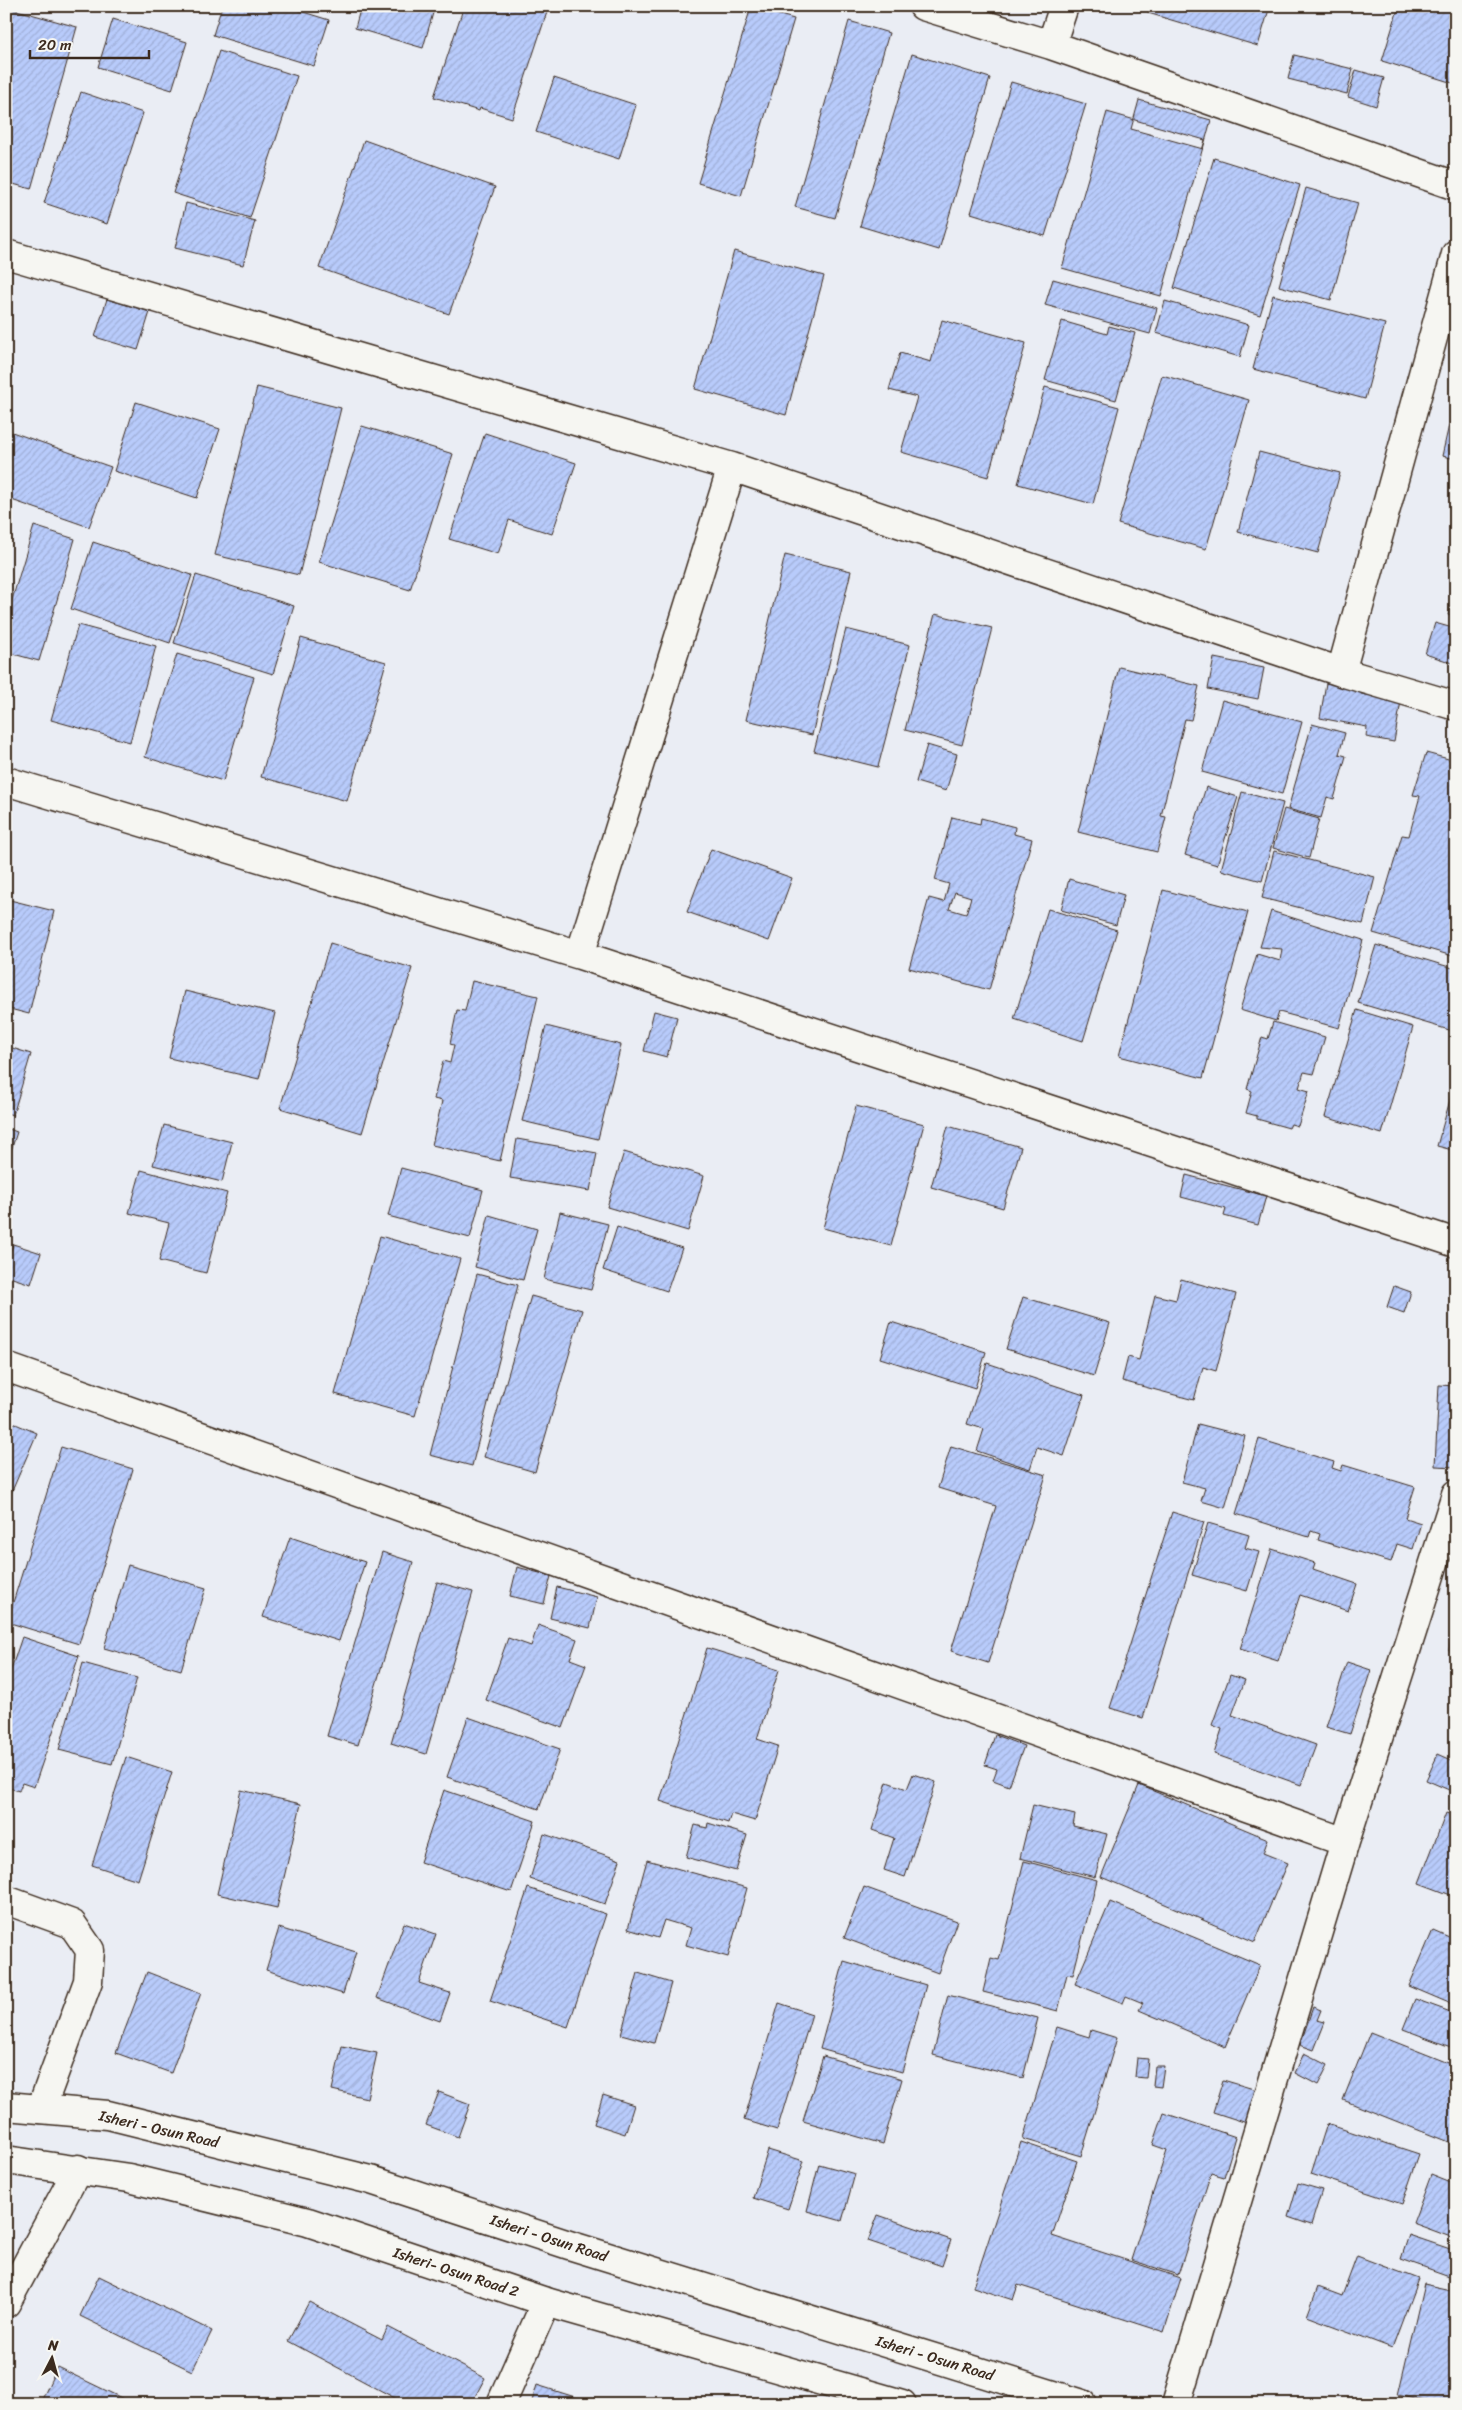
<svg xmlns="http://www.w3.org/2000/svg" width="1462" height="2410" viewBox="0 0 1462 2410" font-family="Sriracha,sans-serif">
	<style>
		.building { fill: url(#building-hatch); stroke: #3b2a1e; fill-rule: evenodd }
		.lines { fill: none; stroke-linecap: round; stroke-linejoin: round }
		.minor-casing { stroke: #3b2a1e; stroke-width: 31 }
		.secondary-casing { stroke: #3b2a1e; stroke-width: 31 }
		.minor { stroke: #f6f6f2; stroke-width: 28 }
		.secondary { stroke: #f6f6f2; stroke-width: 28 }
		.labels { text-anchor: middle; stroke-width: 4.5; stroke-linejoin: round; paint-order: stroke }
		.street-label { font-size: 15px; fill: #3b2a1e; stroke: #f6f6f2 }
	</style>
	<defs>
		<pattern id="building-hatch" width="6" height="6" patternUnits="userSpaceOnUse" patternTransform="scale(1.25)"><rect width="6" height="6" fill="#b8cbfb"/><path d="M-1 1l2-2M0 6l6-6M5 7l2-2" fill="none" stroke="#9faed7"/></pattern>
	</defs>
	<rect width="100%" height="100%" fill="#eaedf4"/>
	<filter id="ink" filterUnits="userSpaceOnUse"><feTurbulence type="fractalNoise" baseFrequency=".02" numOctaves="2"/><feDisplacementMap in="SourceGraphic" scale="10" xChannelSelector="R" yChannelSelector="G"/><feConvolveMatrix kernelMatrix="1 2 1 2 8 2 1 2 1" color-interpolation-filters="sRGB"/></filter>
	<g filter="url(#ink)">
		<path class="building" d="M 222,6 L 284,6 L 329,20 L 314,66 L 213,35 Z
			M 361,6 L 435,6 L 423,48 L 355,28 Z
			M 464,6 L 549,6 L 512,118 L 480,108 L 479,111 L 434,97 Z
			M 1150,6 L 1270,6 L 1258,46 L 1148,13 Z
			M 1399,6 L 1456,6 L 1456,84 L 1382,61 Z
			M 6,7 L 77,27 L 31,189 L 6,182 Z
			M 751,7 L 794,19 L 741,196 L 698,183 Z
			M 113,19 L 187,42 L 172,90 L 98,67 Z
			M 849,21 L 889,33 L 835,218 L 795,207 Z
			M 219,51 L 297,76 L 250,218 L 173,193 Z
			M 912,54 L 990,78 L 939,250 L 860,226 Z
			M 1294,55 L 1353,69 L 1347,94 L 1288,79 Z
			M 1356,70 L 1384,78 L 1376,106 L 1348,97 Z
			M 554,78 L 636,105 L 619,159 L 536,132 Z
			M 1011,82 L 1086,104 L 1045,236 L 971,213 Z
			M 81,92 L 143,113 L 107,224 L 44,203 Z
			M 1139,100 L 1211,120 L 1203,149 L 1131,129 Z
			M 1107,112 L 1205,140 L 1161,296 L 1062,268 Z
			M 364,140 L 495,187 L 449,314 L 319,268 Z
			M 1214,158 L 1300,185 L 1260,315 L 1174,288 Z
			M 1306,188 L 1358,203 L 1331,300 L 1279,286 Z
			M 186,203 L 255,221 L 243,265 L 175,248 Z
			M 734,251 L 824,276 L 786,415 L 695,389 Z
			M 1053,279 L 1157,308 L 1150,334 L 1045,305 Z
			M 1273,295 L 1385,324 L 1365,399 L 1253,369 Z
			M 107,299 L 150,312 L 138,350 L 95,337 Z
			M 1165,301 L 1249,325 L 1240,357 L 1156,333 Z
			M 942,320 L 1026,343 L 988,477 L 901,452 L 917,397 L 889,390 L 900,353 L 931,362 Z
			M 1062,321 L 1107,334 L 1109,326 L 1135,333 L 1116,400 L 1045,380 Z
			M 1162,375 L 1249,400 L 1206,549 L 1118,524 Z
			M 257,387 L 341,408 L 299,575 L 215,555 Z
			M 1045,387 L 1119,407 L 1093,504 L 1018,484 Z
			M 136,402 L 220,429 L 197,498 L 114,471 Z
			M 1449,425 L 1456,427 L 1456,459 L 1442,456 Z
			M 362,426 L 453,454 L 410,590 L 319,562 Z
			M 12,432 L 111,467 L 89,527 L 6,498 L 6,449 Z
			M 485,433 L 576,463 L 552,534 L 509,520 L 498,554 L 449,539 Z
			M 1259,452 L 1340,473 L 1318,553 L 1238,532 Z
			M 34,526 L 75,539 L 39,661 L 6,652 L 6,620 Z
			M 93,542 L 192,575 L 170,643 L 71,609 Z
			M 785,555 L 851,571 L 812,735 L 746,720 Z
			M 196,575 L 294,606 L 273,674 L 174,643 Z
			M 1456,590 L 1456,618 L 1448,615 Z
			M 935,614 L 992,628 L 962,745 L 905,730 Z
			M 1435,623 L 1456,629 L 1456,664 L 1425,654 Z
			M 78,625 L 156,646 L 130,742 L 51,720 Z
			M 846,629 L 910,645 L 878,767 L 814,751 Z
			M 301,638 L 386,662 L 347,801 L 261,777 Z
			M 177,654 L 254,677 L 223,781 L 145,757 Z
			M 1214,658 L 1264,668 L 1258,699 L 1208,689 Z
			M 1119,667 L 1199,686 L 1191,720 L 1185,719 L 1161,816 L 1166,817 L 1157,852 L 1078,832 Z
			M 1326,683 L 1361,689 L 1361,694 L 1401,701 L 1394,742 L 1366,737 L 1367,727 L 1320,718 Z
			M 1222,700 L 1302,722 L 1282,794 L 1202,772 Z
			M 1312,724 L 1345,733 L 1339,754 L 1346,756 L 1334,799 L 1327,797 L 1321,818 L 1288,809 Z
			M 927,745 L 957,754 L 946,791 L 916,782 Z
			M 1426,753 L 1456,761 L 1456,957 L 1373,933 L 1402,835 L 1409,836 L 1420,796 L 1413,795 Z
			M 1206,787 L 1238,797 L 1217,865 L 1185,855 Z
			M 1242,792 L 1283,803 L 1262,881 L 1221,870 Z
			M 1284,809 L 1319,819 L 1309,858 L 1273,848 Z
			M 952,817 L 980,824 L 981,818 L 1015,827 L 1014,834 L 1032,839 L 989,990 L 909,968 L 929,898 L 944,902 L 949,884 L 935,880 ZM 955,892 L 971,897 L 966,914 L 949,909 Z
			M 711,849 L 792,878 L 769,941 L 687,912 Z
			M 1274,851 L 1375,877 L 1363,924 L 1262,898 Z
			M 1069,879 L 1124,895 L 1116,925 L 1061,910 Z
			M 1163,890 L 1248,912 L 1203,1078 L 1119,1056 Z
			M 6,899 L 54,911 L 29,1014 L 6,1008 Z
			M 1048,909 L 1117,930 L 1083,1041 L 1014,1019 Z
			M 1271,911 L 1363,940 L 1339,1028 L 1279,1012 L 1276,1021 L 1240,1010 L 1257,954 L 1280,961 L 1282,949 L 1260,947 Z
			M 330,943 L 412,968 L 362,1133 L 280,1108 Z
			M 1376,945 L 1456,969 L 1456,1032 L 1358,1003 Z
			M 472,981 L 538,996 L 500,1161 L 432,1145 L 442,1101 L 434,1099 L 443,1061 L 450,1063 L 454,1045 L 450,1044 L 457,1010 L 465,1011 Z
			M 185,991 L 275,1013 L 259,1079 L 169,1058 Z
			M 1357,1010 L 1413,1027 L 1382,1134 L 1325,1117 Z
			M 654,1011 L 677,1017 L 667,1057 L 644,1051 Z
			M 1273,1022 L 1325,1037 L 1314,1074 L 1304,1072 L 1299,1088 L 1309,1091 L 1298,1126 L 1291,1124 L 1289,1128 L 1257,1119 L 1257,1116 L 1246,1113 L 1252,1091 L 1247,1089 L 1262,1037 L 1268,1039 Z
			M 546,1026 L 621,1045 L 598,1139 L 522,1121 Z
			M 6,1046 L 31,1054 L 13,1115 L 6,1113 Z
			M 1456,1079 L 1456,1151 L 1437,1146 Z
			M 856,1106 L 924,1124 L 891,1246 L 823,1228 Z
			M 164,1125 L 232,1142 L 222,1182 L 153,1165 Z
			M 948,1126 L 1021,1147 L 1003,1208 L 931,1187 Z
			M 6,1128 L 17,1132 L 6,1166 Z
			M 517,1139 L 597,1153 L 590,1191 L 510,1178 Z
			M 624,1152 L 704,1176 L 688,1231 L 607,1207 Z
			M 401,1168 L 483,1190 L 470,1238 L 388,1216 Z
			M 141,1170 L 227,1193 L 206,1273 L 159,1261 L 169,1223 L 129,1213 Z
			M 1186,1175 L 1266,1196 L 1258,1225 L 1224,1216 L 1226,1209 L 1181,1197 Z
			M 560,1212 L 608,1224 L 591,1290 L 544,1279 Z
			M 489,1215 L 537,1229 L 523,1280 L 475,1267 Z
			M 617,1227 L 682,1248 L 667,1291 L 603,1270 Z
			M 380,1236 L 460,1259 L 415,1416 L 335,1394 Z
			M 13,1244 L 41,1253 L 31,1284 L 6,1276 L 6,1264 Z
			M 477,1274 L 518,1285 L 472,1466 L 430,1455 Z
			M 1181,1279 L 1236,1294 L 1216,1371 L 1203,1367 L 1194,1400 L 1122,1381 L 1128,1357 L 1139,1360 L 1155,1295 L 1176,1300 Z
			M 1394,1286 L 1411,1292 L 1404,1313 L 1387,1307 Z
			M 531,1296 L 582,1310 L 535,1472 L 484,1457 Z
			M 1023,1297 L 1110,1323 L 1094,1376 L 1006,1349 Z
			M 891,1322 L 986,1352 L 975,1388 L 880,1358 Z
			M 987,1363 L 1084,1395 L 1064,1456 L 1037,1447 L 1030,1469 L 977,1451 L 984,1429 L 967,1424 Z
			M 1439,1385 L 1456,1386 L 1456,1467 L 1435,1466 Z
			M 6,1420 L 37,1433 L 6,1505 Z
			M 1198,1424 L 1245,1436 L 1225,1508 L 1201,1501 L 1205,1488 L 1182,1482 Z
			M 1259,1439 L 1334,1462 L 1332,1468 L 1341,1471 L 1343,1465 L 1415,1487 L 1405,1518 L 1421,1523 L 1413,1549 L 1397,1544 L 1391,1562 L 1318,1540 L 1320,1534 L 1311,1531 L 1309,1537 L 1236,1514 Z
			M 951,1446 L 1046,1475 L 988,1663 L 951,1651 L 996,1506 L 938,1488 Z
			M 61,1447 L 133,1469 L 79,1644 L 7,1622 Z
			M 1172,1512 L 1204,1522 L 1143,1718 L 1110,1708 Z
			M 1208,1523 L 1249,1535 L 1245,1548 L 1259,1552 L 1247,1591 L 1192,1575 Z
			M 290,1537 L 365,1562 L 339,1641 L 263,1617 Z
			M 1272,1549 L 1315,1563 L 1313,1569 L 1357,1584 L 1348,1611 L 1300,1595 L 1278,1661 L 1240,1649 Z
			M 382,1552 L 413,1562 L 358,1745 L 327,1736 Z
			M 128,1565 L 206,1588 L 181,1670 L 104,1648 Z
			M 517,1567 L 551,1576 L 544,1604 L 510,1596 Z
			M 437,1582 L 473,1592 L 426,1754 L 391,1743 Z
			M 557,1587 L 597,1597 L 590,1628 L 550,1618 Z
			M 538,1625 L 577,1639 L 570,1659 L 586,1665 L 563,1728 L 486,1700 L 508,1638 L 531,1646 Z
			M 1451,1634 L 1456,1635 L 1456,1652 L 1449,1651 Z
			M 22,1637 L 79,1656 L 34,1787 L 22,1783 L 19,1791 L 6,1787 L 6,1684 Z
			M 707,1648 L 779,1670 L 757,1739 L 778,1746 L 755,1821 L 731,1814 L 728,1823 L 660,1801 Z
			M 1347,1662 L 1371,1670 L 1350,1734 L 1326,1727 Z
			M 83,1663 L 137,1678 L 112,1764 L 59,1750 Z
			M 1230,1675 L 1245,1680 L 1232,1715 L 1316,1745 L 1301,1785 L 1214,1754 L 1222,1729 L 1212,1725 Z
			M 468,1717 L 560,1749 L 539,1809 L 447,1777 Z
			M 995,1735 L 1024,1746 L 1009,1786 L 993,1780 L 997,1769 L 985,1765 Z
			M 1438,1754 L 1456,1762 L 1456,1793 L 1426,1780 Z
			M 126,1757 L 172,1772 L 138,1880 L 92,1865 Z
			M 913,1774 L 936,1782 L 905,1877 L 884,1870 L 894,1838 L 872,1830 L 887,1782 L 907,1789 Z
			M 1139,1785 L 1268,1839 L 1263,1853 L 1288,1863 L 1255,1942 L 1101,1877 Z
			M 241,1790 L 301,1804 L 277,1908 L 217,1894 Z
			M 444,1790 L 535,1821 L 511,1892 L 420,1862 Z
			M 1033,1805 L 1075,1815 L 1073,1826 L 1107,1834 L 1095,1877 L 1020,1858 Z
			M 1446,1813 L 1456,1816 L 1456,1897 L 1419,1883 Z
			M 708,1823 L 747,1835 L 736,1871 L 686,1857 L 695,1825 L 707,1828 Z
			M 544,1834 L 620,1860 L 605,1904 L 530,1879 Z
			M 647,1860 L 747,1888 L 728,1957 L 686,1945 L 691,1928 L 664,1920 L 658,1938 L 628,1929 Z
			M 1024,1861 L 1097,1880 L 1073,1975 L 1067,1974 L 1058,2011 L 983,1992 L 991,1958 L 999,1960 Z
			M 864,1887 L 957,1921 L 938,1973 L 844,1938 Z
			M 528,1888 L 606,1914 L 568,2027 L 490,2001 Z
			M 1110,1902 L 1260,1965 L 1225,2047 L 1139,2010 L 1143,2003 L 1126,1996 L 1123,2003 L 1075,1984 Z
			M 404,1923 L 436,1934 L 419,1983 L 450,1993 L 440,2021 L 377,1998 Z
			M 279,1928 L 356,1952 L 343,1994 L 266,1970 Z
			M 1433,1930 L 1456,1940 L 1456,2006 L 1409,1986 Z
			M 844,1961 L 926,1985 L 902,2072 L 820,2049 Z
			M 147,1972 L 201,1993 L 171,2073 L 116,2053 Z
			M 638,1973 L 671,1983 L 654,2043 L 621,2034 Z
			M 948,1995 L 1038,2018 L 1023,2078 L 933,2055 Z
			M 1415,1999 L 1456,2014 L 1456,2049 L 1403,2029 Z
			M 779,2003 L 812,2014 L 777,2130 L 744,2120 Z
			M 1313,2007 L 1321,2010 L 1317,2020 L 1325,2022 L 1314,2050 L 1300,2045 Z
			M 1057,2027 L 1089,2037 L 1091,2030 L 1117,2038 L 1081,2156 L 1023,2139 Z
			M 1370,2032 L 1456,2066 L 1456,2145 L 1343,2100 Z
			M 342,2046 L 377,2053 L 367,2098 L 332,2090 Z
			M 1304,2053 L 1328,2065 L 1318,2085 L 1295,2073 Z
			M 823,2056 L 902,2079 L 883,2144 L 803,2121 Z
			M 1137,2058 L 1148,2059 L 1146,2078 L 1135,2077 Z
			M 1155,2066 L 1164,2066 L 1161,2087 L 1153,2086 Z
			M 1223,2080 L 1257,2090 L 1247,2123 L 1213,2112 Z
			M 439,2092 L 470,2104 L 458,2137 L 426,2125 Z
			M 603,2095 L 634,2105 L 625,2134 L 594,2124 Z
			M 1164,2113 L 1236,2137 L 1224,2177 L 1211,2173 L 1178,2275 L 1131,2260 L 1167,2150 L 1153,2145 Z
			M 1327,2124 L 1419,2154 L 1402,2204 L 1311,2174 Z
			M 1021,2142 L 1077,2161 L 1052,2236 L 1181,2278 L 1164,2332 L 1018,2285 L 1013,2300 L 973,2287 Z
			M 768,2150 L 804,2161 L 788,2209 L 753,2198 Z
			M 819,2164 L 855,2174 L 842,2221 L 807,2211 Z
			M 1431,2175 L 1456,2185 L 1456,2239 L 1413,2223 Z
			M 1298,2183 L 1322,2190 L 1311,2225 L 1288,2217 Z
			M 878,2215 L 951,2240 L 942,2266 L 868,2241 Z
			M 1409,2235 L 1456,2251 L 1455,2278 L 1401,2259 Z
			M 1357,2256 L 1418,2279 L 1392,2348 L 1307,2316 L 1318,2287 L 1342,2296 Z
			M 99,2276 L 212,2331 L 192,2371 L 80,2316 Z
			M 1424,2284 L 1456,2291 L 1456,2404 L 1437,2404 L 1398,2395 Z
			M 309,2302 L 382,2340 L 388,2327 L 485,2378 L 471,2404 L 406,2404 L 288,2341 Z
			M 57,2367 L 134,2404 L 40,2404 Z
			M 537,2385 L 597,2404 L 531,2404 Z"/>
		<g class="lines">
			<defs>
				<path id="minor" d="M 923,6 L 1051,45 L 1456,186
					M 1051,45 L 1064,6
					M 6,254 L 732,467 L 1341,672 L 1456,706
					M 1341,672 L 1456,254
					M 6,781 L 580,955 L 1456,1243
					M 580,955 L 732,467
					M 6,1367 L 1345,1842
					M 6,1900 L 72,1924 L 90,1950 L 88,1981 L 41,2109
					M 6,2303 L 78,2169
					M 501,2404 L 546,2302
					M 1176,2404 L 1345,1842 L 1456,1494"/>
				<path id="secondary" d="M 6,2106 L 108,2115 L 371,2180 L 569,2245 L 1083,2404
					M 6,2160 L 129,2178 L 308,2222 L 546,2302 L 902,2404"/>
			</defs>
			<use href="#minor" class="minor-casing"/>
			<use href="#secondary" class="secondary-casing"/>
			<use href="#minor" class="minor"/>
			<use href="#secondary" class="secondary"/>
		</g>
	</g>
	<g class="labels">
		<g class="street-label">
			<text transform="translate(159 2129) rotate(13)" y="5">Isheri - Osun Road</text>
			<text transform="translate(549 2238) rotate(18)" y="5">Isheri - Osun Road</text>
			<text transform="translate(456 2272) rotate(18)" y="5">Isheri- Osun Road 2</text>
			<text transform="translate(935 2358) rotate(17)" y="5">Isheri - Osun Road</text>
		</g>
	</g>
	<rect width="1462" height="2410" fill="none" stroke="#f6f6f2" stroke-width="25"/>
	<rect x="12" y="12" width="1437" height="2385" fill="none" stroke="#3b2a1e" stroke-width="2" filter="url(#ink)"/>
	<g transform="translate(52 2358) rotate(6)" stroke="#f6f6f2" stroke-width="4" paint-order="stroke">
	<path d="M0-4L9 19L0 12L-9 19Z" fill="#3b2a1e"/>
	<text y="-8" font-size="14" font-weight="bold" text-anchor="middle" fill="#3b2a1e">N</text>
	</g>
	<path d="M30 50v8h119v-8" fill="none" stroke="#3b2a1e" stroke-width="2.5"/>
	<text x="38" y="50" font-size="15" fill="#3b2a1e" stroke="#f6f6f2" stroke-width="4" paint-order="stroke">20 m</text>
</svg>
